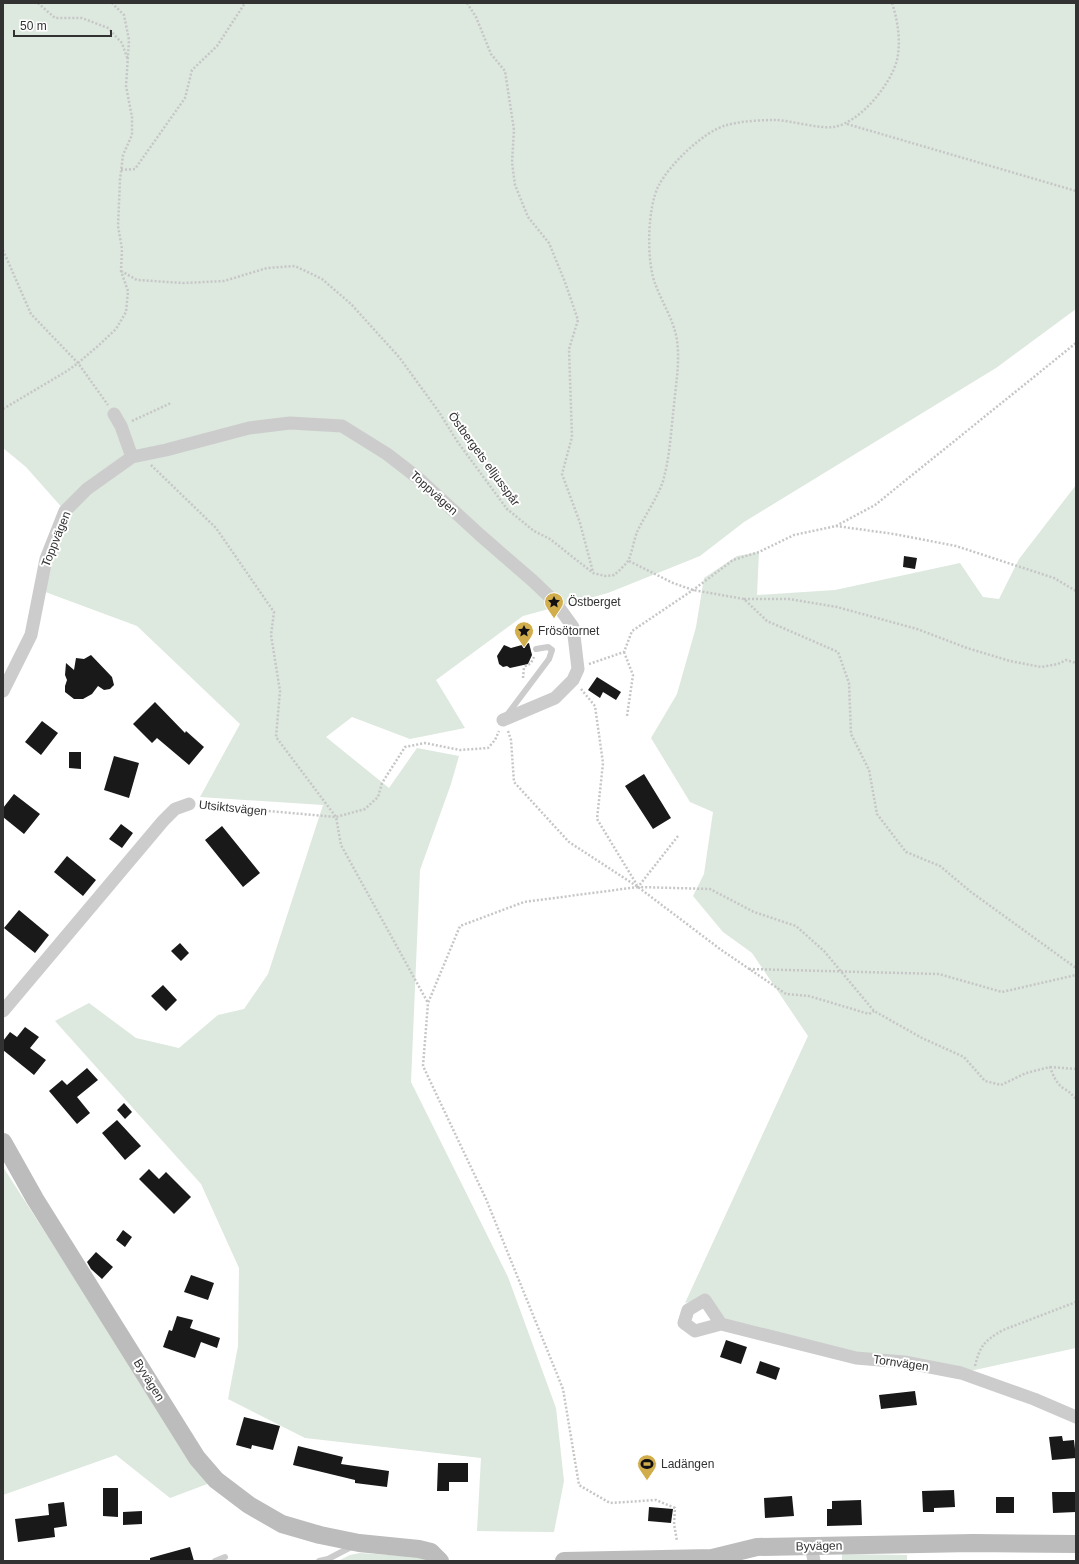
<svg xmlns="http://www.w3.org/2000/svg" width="1079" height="1564" viewBox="0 0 1079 1564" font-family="Helvetica,sans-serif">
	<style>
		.green { fill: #dde8df }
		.building { fill: #191919 }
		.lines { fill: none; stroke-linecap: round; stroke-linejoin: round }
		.path { stroke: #c6c6c6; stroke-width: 2.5; stroke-dasharray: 2 2; stroke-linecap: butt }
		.lane { stroke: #ccc; stroke-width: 6 }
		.street { stroke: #ccc; stroke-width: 13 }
		.secondary { stroke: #bcbcbc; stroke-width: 18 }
		.labels { text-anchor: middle; stroke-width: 4; stroke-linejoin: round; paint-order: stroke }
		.street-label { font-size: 12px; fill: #323232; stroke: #fff }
		.poi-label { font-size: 12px; fill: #323232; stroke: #fff; text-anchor: start }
	</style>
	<rect width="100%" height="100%" fill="#fff"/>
	<path class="green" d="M 3,3 L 1076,3 L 1076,309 L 996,368 L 744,522 L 700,556 L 608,593 L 523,616 L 436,680 L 465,728 L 410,739 L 352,717 L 326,737 L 389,788 L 417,748 L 459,756 L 451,784 L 420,870 L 411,1082 L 508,1277 L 556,1408 L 564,1481 L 554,1532 L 477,1531 L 481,1458 L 305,1438 L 228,1399 L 238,1346 L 239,1268 L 201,1184 L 55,1021 L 89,1003 L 136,1038 L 179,1048 L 218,1015 L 244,1009 L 268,974 L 323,805 L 200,797 L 240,724 L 137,626 L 40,590 L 65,511 L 26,467 L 3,448 Z
		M 1076,485 L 1076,1348 L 970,1371 L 857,1354 L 724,1319 L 707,1297 L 685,1303 L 808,1036 L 752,953 L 723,932 L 693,896 L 704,874 L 713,812 L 690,802 L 651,738 L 677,694 L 696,627 L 704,578 L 737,556 L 759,552 L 757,595 L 835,590 L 960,563 L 983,597 L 999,599 L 1019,559 Z
		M 3,1167 L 139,1378 L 210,1483 L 170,1498 L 116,1455 L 3,1495 Z
		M 360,1553 L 421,1557 L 429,1561 L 338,1561 L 350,1555 Z
		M 842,1554 L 907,1555 L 907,1561 L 842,1561 Z"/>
	<path class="building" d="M 904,556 L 917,558 L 915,569 L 903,567 Z
		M 529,643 L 532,655 L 528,664 L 510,668 L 507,666 L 503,667 L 499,664 L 497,656 L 504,645 L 511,648 Z
		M 91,655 L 112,677 L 114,685 L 110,689 L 104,690 L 98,686 L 92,694 L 83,699 L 74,699 L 65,692 L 65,686 L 67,680 L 65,675 L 66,663 L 74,670 L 76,658 L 84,659 Z
		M 597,677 L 621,692 L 616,700 L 603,692 L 600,698 L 588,690 Z
		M 155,702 L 185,733 L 186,731 L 204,747 L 189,765 L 157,738 L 152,743 L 133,724 Z
		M 42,721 L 58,733 L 41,755 L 25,742 Z
		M 69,752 L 81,752 L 81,769 L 69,768 Z
		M 114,756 L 139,763 L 129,798 L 104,790 Z
		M 644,774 L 671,818 L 653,829 L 625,786 Z
		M 14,794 L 40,814 L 24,834 L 3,817 L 3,808 Z
		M 121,824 L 133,833 L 122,848 L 109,839 Z
		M 222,826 L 260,873 L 243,887 L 205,840 Z
		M 67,856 L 96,880 L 83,896 L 54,872 Z
		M 19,910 L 49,935 L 35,953 L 4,928 Z
		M 180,943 L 189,953 L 181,961 L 171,951 Z
		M 163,985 L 177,1000 L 166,1011 L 151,996 Z
		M 25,1027 L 39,1037 L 30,1048 L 46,1060 L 34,1075 L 3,1050 L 3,1041 L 10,1032 L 17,1037 Z
		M 87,1068 L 98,1080 L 77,1097 L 90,1113 L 77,1124 L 49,1091 L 62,1080 L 67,1085 Z
		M 124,1103 L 132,1112 L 125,1119 L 117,1110 Z
		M 117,1120 L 141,1146 L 125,1160 L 102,1133 Z
		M 149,1169 L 159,1179 L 166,1172 L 191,1197 L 174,1214 L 139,1179 Z
		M 123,1230 L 132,1237 L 125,1247 L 116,1240 Z
		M 96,1252 L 113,1267 L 102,1279 L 91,1269 L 87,1262 Z
		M 191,1275 L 214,1283 L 208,1300 L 184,1292 Z
		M 177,1316 L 193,1320 L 190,1328 L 220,1338 L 217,1348 L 201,1342 L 195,1358 L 163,1347 L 169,1330 L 172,1331 Z
		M 726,1340 L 747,1347 L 741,1364 L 720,1357 Z
		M 760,1361 L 780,1368 L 776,1380 L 756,1373 Z
		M 915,1391 L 917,1405 L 881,1409 L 879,1395 Z
		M 244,1417 L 280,1426 L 273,1450 L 252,1445 L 251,1449 L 236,1445 Z
		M 1062,1436 L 1063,1441 L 1074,1440 L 1076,1458 L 1052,1460 L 1049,1437 Z
		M 298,1446 L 343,1457 L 341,1464 L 389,1471 L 387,1487 L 355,1483 L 355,1480 L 293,1465 Z
		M 438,1463 L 468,1463 L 468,1482 L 449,1482 L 449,1491 L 437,1491 Z
		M 103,1488 L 118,1488 L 118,1517 L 103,1516 Z
		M 954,1490 L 955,1507 L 934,1508 L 934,1512 L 923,1512 L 922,1491 Z
		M 1052,1492 L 1076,1492 L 1076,1512 L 1053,1513 Z
		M 792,1496 L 794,1516 L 765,1518 L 764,1498 Z
		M 996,1497 L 1014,1497 L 1014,1513 L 996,1513 Z
		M 861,1500 L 862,1525 L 827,1526 L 827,1509 L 832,1509 L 832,1501 Z
		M 64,1502 L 67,1526 L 54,1528 L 55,1537 L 18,1542 L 15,1519 L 49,1515 L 48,1504 Z
		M 649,1507 L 673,1509 L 671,1523 L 648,1521 Z
		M 142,1511 L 142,1524 L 123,1525 L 123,1512 Z
		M 190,1547 L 194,1561 L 150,1561 L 150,1558 Z"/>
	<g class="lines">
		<path class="path" d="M 38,3 L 55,18 L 82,18 L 108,28 L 122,43 L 128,60
			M 467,3 L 476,17 L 491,54 L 505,71 L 514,130 L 512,162 L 515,185 L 528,217 L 549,243 L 565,282 L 578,320 L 569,349 L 572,437 L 562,474 L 580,523 L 593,572
			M 847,124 L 1076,191
			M 121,170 L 135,169 L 185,98 L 192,70 L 217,46 L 245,3
			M 3,250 L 31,314 L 78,363 L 108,405
			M 121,271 L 137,280 L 184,283 L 224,281 L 267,268 L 295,266 L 322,279 L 351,304 L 399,357 L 439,412 L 457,441 L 507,509 L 534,531 L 550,539 L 593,573 L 605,576 L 614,575 C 619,571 624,566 628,561 C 631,556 634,540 637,532 C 645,515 657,499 663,481 C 670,457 671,430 674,405 C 676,383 680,362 677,340 C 674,321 663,304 656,286 C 646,263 647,207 659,185 C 670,164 704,131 727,125 C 742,121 761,120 777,120 C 792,121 820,129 834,127 C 860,122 890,86 897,60 C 901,42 898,21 892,3
			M 3,409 L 67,371 L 78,363 L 98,346 L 116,329 L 126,312 L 128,291 L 121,271 L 122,249 L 118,226 L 120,180 L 123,155 L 132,135 L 132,117 L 126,86 L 129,40 L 124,15 L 112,3
			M 132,421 L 171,403
			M 151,465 L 216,528 L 274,612 L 271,635 L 280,691 L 276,737 L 336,817 L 341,845 L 428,1003
			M 836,526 L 875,505 L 1076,343
			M 629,561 L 673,583 L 693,590 L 744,599 L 767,621 L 838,652 L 849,683 L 851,734 L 869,770 L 877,814 L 906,852 L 940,866 L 971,892 L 1076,968
			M 744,599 L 789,599 L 837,607 L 917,629 L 967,648 L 1010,661 L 1041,667 L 1058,664 L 1066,660 L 1076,663
			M 624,652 L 633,675 L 627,716
			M 589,664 L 624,652 L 632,631 L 693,590 L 733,560 L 759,552 L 794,535 L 836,526 L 894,534 L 956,546 L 1054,578 L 1076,591
			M 523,678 L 524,667 L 531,663 L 534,657
			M 581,689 L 595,706 L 603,763 L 597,819 L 637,885
			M 508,731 L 511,740 L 514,782 L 569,842 L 638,887 L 720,949 L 786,994 L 809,996 L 869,1014 L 874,1011
			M 201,805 L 336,817 L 365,809 L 378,797 L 382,783 L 405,747 L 425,743 L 460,750 L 488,748 L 495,740 L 499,731
			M 678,836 L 638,887 L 710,889 L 754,912 L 796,926 L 824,951 L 874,1011 L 922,1038 L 964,1057 L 985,1081 L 1001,1085 L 1026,1073 L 1050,1067 C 1053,1075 1056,1083 1063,1088 C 1068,1091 1072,1094 1076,1099
			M 638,887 L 524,902 L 460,926 L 428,1003 L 423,1066 L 486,1199 L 563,1389 L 579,1485 L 610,1503 L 656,1500 L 675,1508 L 674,1524 L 677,1541
			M 749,969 L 939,974 L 1002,992 L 1076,975
			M 1050,1067 L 1076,1069
			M 975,1366 C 980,1346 984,1341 1003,1330 L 1076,1302"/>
		<path class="lane" d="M 507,715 L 549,659 L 552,650 L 548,647 L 536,649
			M 215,1561 L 225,1557
			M 319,1561 L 328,1559 L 353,1546"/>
		<path class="street" d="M 132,457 L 166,450 L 249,428 L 290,423 L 342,426 L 387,454 L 418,478 L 480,535 L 533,581 L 555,602 L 573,627 L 578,669 L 573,680 L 555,698 L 503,720
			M 3,691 L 31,635 L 46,559 L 65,511 L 87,489 L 132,457 L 121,426 L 114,414
			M 3,1011 L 163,821 L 175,809 L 189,804
			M 721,1324 L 705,1300 L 688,1310 L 684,1323 L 695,1331 L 721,1324 L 856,1358 L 904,1362 L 961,1373 L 1034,1399 L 1076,1417
			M 811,1546 L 814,1561"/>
		<path class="secondary" d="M 3,1142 L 35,1199 L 197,1458 L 216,1480 L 249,1505 L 282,1524 L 320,1535 L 359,1543 L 419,1549 L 431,1552 L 440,1561
			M 564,1561 L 712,1558 L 757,1547 L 973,1543 L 1076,1544"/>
	</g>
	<defs>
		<symbol id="sight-pin" viewBox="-11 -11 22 30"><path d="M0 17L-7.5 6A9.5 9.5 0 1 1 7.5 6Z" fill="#d1ad4c" stroke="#fff"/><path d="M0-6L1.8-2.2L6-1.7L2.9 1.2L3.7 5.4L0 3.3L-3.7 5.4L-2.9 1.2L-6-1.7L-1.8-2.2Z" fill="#111"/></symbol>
		<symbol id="stadium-pin" viewBox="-11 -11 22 30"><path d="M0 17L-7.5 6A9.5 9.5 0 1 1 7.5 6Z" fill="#d1ad4c" stroke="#fff"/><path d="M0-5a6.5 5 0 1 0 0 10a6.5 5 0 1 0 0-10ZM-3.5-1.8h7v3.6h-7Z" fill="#111"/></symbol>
	</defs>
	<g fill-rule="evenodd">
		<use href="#sight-pin" x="543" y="591" width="22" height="30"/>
		<use href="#sight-pin" x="513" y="620" width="22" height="30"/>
		<use href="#stadium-pin" x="636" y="1453" width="22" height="30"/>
	</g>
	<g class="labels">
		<g class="street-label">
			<text transform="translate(484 459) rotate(54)" y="4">Östbergets elljusspår</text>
			<text transform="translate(434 493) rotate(42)" y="4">Toppvägen</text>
			<text transform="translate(56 539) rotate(-68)" y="4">Toppvägen</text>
			<text transform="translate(233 808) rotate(6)" y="4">Utsiktsvägen</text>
			<text transform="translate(901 1363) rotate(8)" y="4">Tornvägen</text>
			<text transform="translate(149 1380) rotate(58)" y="4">Byvägen</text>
			<text transform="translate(819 1546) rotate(-1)" y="4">Byvägen</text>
		</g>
		<g class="poi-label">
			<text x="568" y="606">Östberget</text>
			<text x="538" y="635">Frösötornet</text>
			<text x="661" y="1468">Ladängen</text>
		</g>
	</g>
	<rect width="1079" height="1564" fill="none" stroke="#323232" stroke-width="8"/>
	<path d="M14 30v6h97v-6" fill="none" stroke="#323232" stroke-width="2"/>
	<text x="20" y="30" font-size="12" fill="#323232" stroke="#ffffff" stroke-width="3" paint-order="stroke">50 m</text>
</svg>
